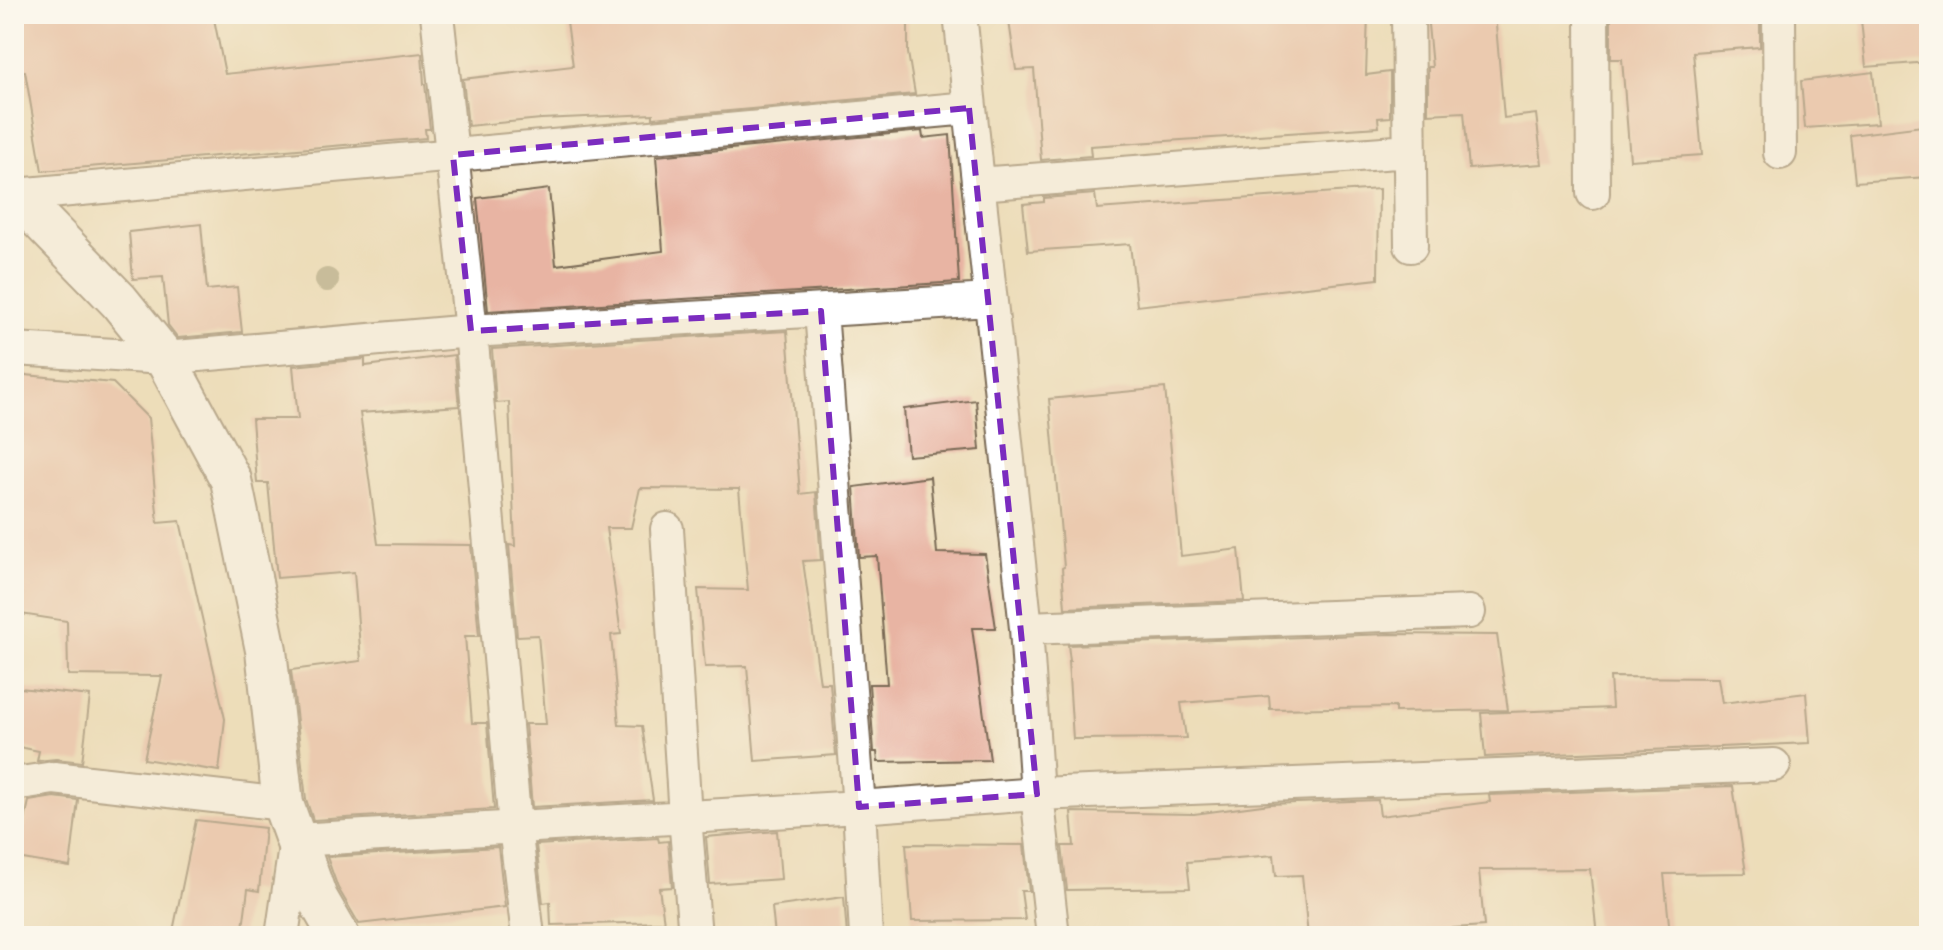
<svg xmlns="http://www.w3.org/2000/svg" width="1943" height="950" viewBox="0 0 1943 950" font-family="'IM FELL DW Pica',serif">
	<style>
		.building { fill: #e8b4a3 }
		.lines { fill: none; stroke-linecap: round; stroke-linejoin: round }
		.minor-casing { stroke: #796954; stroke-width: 36 }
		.tertiary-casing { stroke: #796954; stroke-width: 44 }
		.minor { stroke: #fff; stroke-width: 32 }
		.tertiary { stroke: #fff; stroke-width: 40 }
		.tree { fill: #9c9673 }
		.marked { fill: none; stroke: #7b2cbf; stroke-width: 6; stroke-dasharray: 16 10; stroke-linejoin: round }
	</style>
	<rect width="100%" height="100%" fill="#fbf7ec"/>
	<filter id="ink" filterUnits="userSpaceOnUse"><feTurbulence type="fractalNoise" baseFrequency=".0125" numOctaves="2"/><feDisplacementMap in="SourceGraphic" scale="16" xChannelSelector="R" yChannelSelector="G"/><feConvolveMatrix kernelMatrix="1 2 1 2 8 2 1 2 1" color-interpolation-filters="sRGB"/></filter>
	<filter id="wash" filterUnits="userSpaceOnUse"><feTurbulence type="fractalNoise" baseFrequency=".006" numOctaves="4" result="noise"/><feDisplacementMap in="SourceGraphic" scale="32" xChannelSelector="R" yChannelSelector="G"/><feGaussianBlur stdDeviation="1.8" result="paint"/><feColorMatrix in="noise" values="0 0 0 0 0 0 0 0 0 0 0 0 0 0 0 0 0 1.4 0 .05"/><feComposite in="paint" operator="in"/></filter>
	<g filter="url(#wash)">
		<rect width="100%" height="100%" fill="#edddb9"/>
		<g id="blocks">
			<path class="building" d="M 14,14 L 213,14 L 225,74 L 422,53 L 424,84 L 425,84 L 430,129 L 425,129 L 426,138 L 42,171 L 25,71 L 14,72 Z
				M 566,14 L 908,14 L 908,53 L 915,94 L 653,118 L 653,114 L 541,119 L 468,126 L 463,79 L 573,66 Z
				M 1008,14 L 1368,14 L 1366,75 L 1390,72 L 1390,117 L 1378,118 L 1379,127 L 1090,146 L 1091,156 L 1041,160 L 1034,69 L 1016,70 Z
				M 1427,14 L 1495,14 L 1504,118 L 1536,114 L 1542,164 L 1469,169 L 1464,112 L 1428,114 L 1428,67 L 1432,67 Z
				M 1611,14 L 1760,14 L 1760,47 L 1693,52 L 1702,155 L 1630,160 L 1622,59 L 1611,59 Z
				M 1910,14 L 1929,14 L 1929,62 L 1866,67 L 1861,20 Z
				M 1873,72 L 1878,123 L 1805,128 L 1801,81 Z
				M 1922,126 L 1927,177 L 1855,182 L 1850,135 Z
				M 922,131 L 923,138 L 950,135 L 959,282 L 488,311 L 477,198 L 549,189 L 556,265 L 663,251 L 656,156 Z
				M 1379,189 L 1378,279 L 1137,306 L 1130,244 L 1028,251 L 1023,204 L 1044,202 L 1044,198 L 1095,194 L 1097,209 Z
				M 201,224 L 207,290 L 237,287 L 242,332 L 178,338 L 168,325 L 163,277 L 133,279 L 129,232 Z
				M 787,331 L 800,494 L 816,492 L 821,560 L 803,561 L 820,683 L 830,683 L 836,755 L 755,761 L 747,666 L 705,667 L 698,589 L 748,590 L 739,489 L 640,488 L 631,528 L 606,528 L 621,634 L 611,635 L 619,725 L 642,726 L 653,800 L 532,807 L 525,724 L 546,724 L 538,635 L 517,636 L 509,545 L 515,546 L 509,402 L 496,403 L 492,349 Z
				M 454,355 L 459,406 L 360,413 L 378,544 L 471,545 L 479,636 L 465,636 L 472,723 L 487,723 L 494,809 L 313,820 L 306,799 L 291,670 L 361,661 L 354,572 L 277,578 L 268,483 L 257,483 L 252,419 L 298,419 L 293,366 L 365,359 L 365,366 Z
				M 14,374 L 113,383 L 148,418 L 158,523 L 180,521 L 225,719 L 219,771 L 144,759 L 162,676 L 68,675 L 67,621 L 14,613 Z
				M 1165,388 L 1181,556 L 1239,549 L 1244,601 L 1065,608 L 1062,568 L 1064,567 L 1049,399 Z
				M 976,400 L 980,450 L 908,456 L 904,409 Z
				M 930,477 L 937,553 L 985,554 L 996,628 L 972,628 L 990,760 L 878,762 L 877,752 L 874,752 L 869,684 L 887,684 L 877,556 L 859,557 L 854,487 Z
				M 1390,634 L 1497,635 L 1508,710 L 1395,712 L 1395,707 L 1270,709 L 1269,696 L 1181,703 L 1186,738 L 1073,739 L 1068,661 L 1070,661 L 1068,645 Z
				M 1610,677 L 1718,678 L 1722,703 L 1806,693 L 1810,743 L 1485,757 L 1481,713 L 1612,708 Z
				M 20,688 L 90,696 L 82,762 L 56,759 L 37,761 L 39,751 L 14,746 L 14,716 Z
				M 1733,786 L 1746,873 L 1664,874 L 1670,934 L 1597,936 L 1590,869 L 1479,870 L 1484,926 L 1380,933 L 1381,936 L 1308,936 L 1302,875 L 1276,876 L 1274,855 L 1187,862 L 1190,888 L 1067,890 L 1062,846 L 1074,846 L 1071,812 L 1194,814 L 1270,804 L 1378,800 L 1380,816 L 1490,802 L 1489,795 Z
				M 54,797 L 78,800 L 70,867 L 17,858 L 29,801 Z
				M 196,820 L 265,828 L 259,891 L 248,889 L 242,936 L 172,936 Z
				M 777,831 L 781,879 L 710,884 L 706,837 Z
				M 658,838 L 659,842 L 668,841 L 672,887 L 659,888 L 664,922 L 551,925 L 550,902 L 543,903 L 536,845 Z
				M 906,844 L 1024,845 L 1029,891 L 1021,891 L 1025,920 L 912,921 Z
				M 498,847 L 505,907 L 359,924 L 338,888 L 327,857 Z
				M 844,897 L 847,936 L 775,936 L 772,907 Z"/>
		</g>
	</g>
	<g filter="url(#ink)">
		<use href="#blocks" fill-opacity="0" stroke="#796954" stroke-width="2"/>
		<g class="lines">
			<defs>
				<path id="minor" d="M 437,14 L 471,331 L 515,827 L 528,936
					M 960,14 L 1026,628 L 1037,794 L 1053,936
					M 1408,14 L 1411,246
					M 1592,14 L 1593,193
					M 1779,14 L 1780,153
					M 978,184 L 1409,151
					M 16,195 L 969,108
					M 821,311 L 859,807 L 866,936
					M 14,349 L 165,358 L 471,331 L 990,300
					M 667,529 L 685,817 L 695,936
					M 1026,628 L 1469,612
					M 14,784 L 54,778 L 283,804
					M 282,936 L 296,840 L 859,807 L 1037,794 L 1774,765"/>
				<path id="tertiary" d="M 14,193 L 119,301 L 165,358 L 231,480 L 266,650 L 283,804 L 317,898 L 339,936"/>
			</defs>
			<use href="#minor" class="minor-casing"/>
			<use href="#tertiary" class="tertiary-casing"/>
			<use href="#minor" class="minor"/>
			<use href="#tertiary" class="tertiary"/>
		</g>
		<circle class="tree" cx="327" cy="280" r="12"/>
	</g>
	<path d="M0 0H1943V950H0ZM 969,108 L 1037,794 L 859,807 L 821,311 L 471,331 L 453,155 Z" fill="#edddb9" fill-opacity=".55" fill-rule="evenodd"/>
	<path class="marked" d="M 969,108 L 1037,794 L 859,807 L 821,311 L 471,331 L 453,155 Z"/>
	<rect width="1943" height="950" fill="none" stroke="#fbf7ec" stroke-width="48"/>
</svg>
